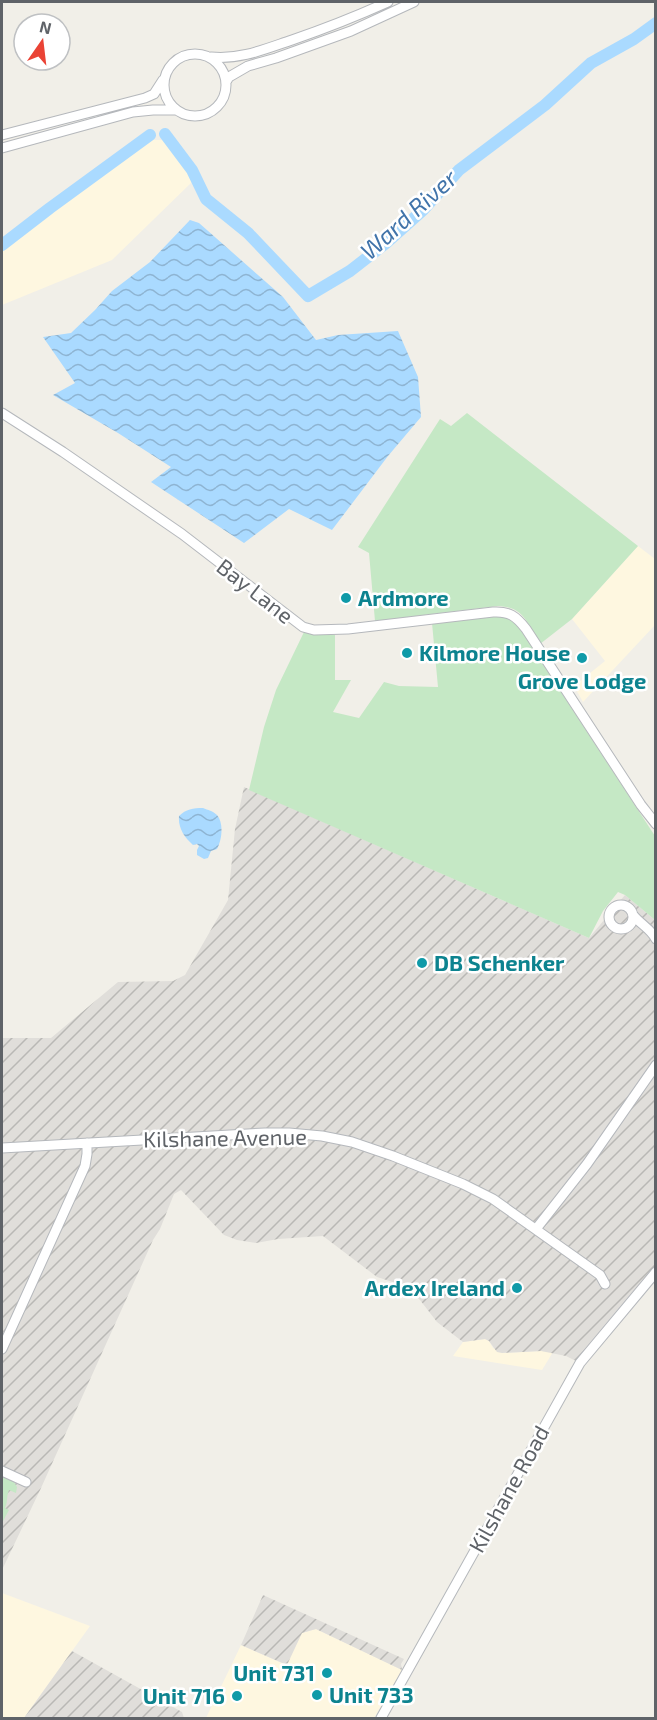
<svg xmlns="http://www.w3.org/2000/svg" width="657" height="1720" viewBox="0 0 657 1720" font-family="'Exo 2',sans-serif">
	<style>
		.commercial { fill: #fef7e0 }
		.industrial { fill: url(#industrial-furrows) }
		.grass { fill: #c5e8c5 }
		.water { fill: url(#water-waves) }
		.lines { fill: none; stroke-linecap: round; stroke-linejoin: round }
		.river { stroke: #aadaff; stroke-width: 12 }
		.minor-casing { stroke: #b5b8bc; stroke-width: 11 }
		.minor { stroke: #fff; stroke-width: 9 }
		.culture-dot { fill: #0f9aa8; stroke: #fff; stroke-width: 2 }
		.labels { text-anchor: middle; stroke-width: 5; stroke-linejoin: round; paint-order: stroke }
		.street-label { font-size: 22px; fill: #5f6368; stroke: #fff }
		.culture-label { font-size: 22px; font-weight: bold; fill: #0d838f; stroke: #fff; text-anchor: start }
		.water-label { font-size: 24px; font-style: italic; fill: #4174aa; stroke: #fff }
	</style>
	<defs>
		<pattern id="industrial-furrows" width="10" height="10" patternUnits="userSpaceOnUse" patternTransform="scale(1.5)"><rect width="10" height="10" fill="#e0deda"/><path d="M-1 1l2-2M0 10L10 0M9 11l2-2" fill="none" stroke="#b9b8b5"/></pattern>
		<pattern id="water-waves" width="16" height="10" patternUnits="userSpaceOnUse" patternTransform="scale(1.5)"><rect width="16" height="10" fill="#aadaff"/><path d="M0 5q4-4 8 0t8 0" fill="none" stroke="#8eb4d2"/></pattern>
	</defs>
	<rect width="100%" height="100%" fill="#f1efe8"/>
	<path class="commercial" d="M 149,140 L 163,140 L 187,168 L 192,182 L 112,260 L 2,305 L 2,249 Z
		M 638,546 L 655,559 L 655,625 L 583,702 L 574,686 L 605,661 L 572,619 Z
		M 485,1339 L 489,1341 L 493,1348 L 502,1353 L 541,1351 L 553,1352 L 542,1370 L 453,1356 L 463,1342 Z
		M 2,1593 L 90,1626 L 24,1718 L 2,1718 Z
		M 316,1629 L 402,1670 L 374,1718 L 206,1718 L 241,1645 L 286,1665 L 302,1633 Z"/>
	<path class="industrial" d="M 244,787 L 589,938 L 625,895 L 655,920 L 655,1272 L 580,1363 L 566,1356 L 541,1351 L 502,1353 L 497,1352 L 489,1341 L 485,1339 L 463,1342 L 437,1322 L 420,1300 L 402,1285 L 377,1277 L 323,1236 L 278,1239 L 256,1243 L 237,1240 L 224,1235 L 181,1190 L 174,1194 L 160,1229 L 153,1240 L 41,1488 L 2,1570 L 2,1038 L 51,1038 L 118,982 L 173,981 L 185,975 L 228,900 L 235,829 Z
		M 263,1595 L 404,1659 L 401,1664 L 402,1670 L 316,1629 L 302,1633 L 287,1665 L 241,1645 Z
		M 72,1651 L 182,1712 L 184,1718 L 24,1718 Z"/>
	<path class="grass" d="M 467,413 L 638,546 L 572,619 L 540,644 C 527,623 524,607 498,606 L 375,621 L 369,553 L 358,547 L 440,419 L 451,426 Z
		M 495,614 L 510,617 L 518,626 L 655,836 L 655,920 L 625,895 L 618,892 L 603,911 L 589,938 L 249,790 L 264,727 L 276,690 L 304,632 L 335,635 L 335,680 L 351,680 L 333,712 L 359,718 L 384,682 L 399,686 L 438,687 L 432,623 Z
		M 2,1476 L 14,1482 L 17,1487 L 16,1493 L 9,1490 C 6,1498 8,1502 5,1508 L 9,1510 L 2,1523 Z"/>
	<path class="water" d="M 190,220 L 199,223 L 283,297 L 316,340 L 338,335 L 398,331 L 418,377 L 421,417 L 388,456 L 332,530 L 289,509 L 244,543 L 151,482 L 171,467 L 118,433 L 53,395 L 75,383 L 43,337 L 71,333 L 95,310 L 112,291 L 150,262 Z
		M 203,808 C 208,810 213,811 217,815 C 224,823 222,840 217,849 L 211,851 L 208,858 L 204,859 L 197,855 L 197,850 L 199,846 L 197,844 L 193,845 C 184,837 178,828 179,816 C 186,809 193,808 203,808 Z"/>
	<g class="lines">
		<path class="river" d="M 165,134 L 192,170 L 206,199 L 248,233 L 308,296 L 350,271 L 386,243 L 423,210 L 459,170 L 545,105 L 591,63 L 634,39 L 656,23
			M 2,245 L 50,208 L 150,135"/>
		<defs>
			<path id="minor" d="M164 85a31 31 0 1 1 62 0a31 31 0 1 1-62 0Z
				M 211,57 C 240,60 265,49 292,40 C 324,29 357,16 388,2
				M 226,82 L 229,77 L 248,66 L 276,58 L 351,31 L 414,2
				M 2,135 L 145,98 L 154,94 L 163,80
				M 2,148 L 133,112 L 153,110 L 176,110
				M 2,413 L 63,452 L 182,534 L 303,627 L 314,630 L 348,629 L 493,612 C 509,611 516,616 526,629 L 641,805 L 656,824
				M609 917a12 12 0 1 1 24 0a12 12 0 1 1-24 0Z
				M 633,915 C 640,924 650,928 656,939
				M 2,1148 L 265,1133 L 289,1133 L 322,1136 L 352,1142 L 393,1156 L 463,1184 L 493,1199 L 600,1275 L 605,1284
				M 536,1229 L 587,1164 L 656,1065
				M 2,1349 L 85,1166 L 87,1154 L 87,1143
				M 2,1471 L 26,1482
				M 381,1718 L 580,1363 L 656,1272"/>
		</defs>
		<use href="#minor" class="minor-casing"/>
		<use href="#minor" class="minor"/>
	</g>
	<g class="culture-dot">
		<circle cx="346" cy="598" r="6"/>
		<circle cx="407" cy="653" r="6"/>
		<circle cx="582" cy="658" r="6"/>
		<circle cx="422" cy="963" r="6"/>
		<circle cx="517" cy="1288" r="6"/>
		<circle cx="327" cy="1673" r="6"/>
		<circle cx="317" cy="1695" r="6"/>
		<circle cx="237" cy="1696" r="6"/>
	</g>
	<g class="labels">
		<g class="street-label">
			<text transform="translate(255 591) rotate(38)" y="8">Bay Lane</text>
			<text transform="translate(225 1138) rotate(-1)" y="8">Kilshane Avenue</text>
			<text transform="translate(509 1489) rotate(-61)" y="8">Kilshane Road</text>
		</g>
		<g class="culture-label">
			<text x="358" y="606">Ardmore</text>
			<text x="419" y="661">Kilmore House</text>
			<text x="582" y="689" text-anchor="middle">Grove Lodge</text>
			<text x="434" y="971">DB Schenker</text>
			<text x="505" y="1296" text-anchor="end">Ardex Ireland</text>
			<text x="315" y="1681" text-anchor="end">Unit 731</text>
			<text x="329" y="1703">Unit 733</text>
			<text x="225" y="1704" text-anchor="end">Unit 716</text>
		</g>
		<g class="water-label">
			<text transform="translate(409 215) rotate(-42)" y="8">Ward River</text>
		</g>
	</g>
	<rect width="657" height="1720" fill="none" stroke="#5f6368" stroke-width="6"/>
	<g transform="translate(42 42) rotate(14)"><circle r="28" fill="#ffffff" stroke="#bfc1c3" stroke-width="1.5"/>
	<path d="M0-4.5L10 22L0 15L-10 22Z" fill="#ea4335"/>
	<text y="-9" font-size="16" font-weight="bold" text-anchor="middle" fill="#5f6368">N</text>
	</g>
</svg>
